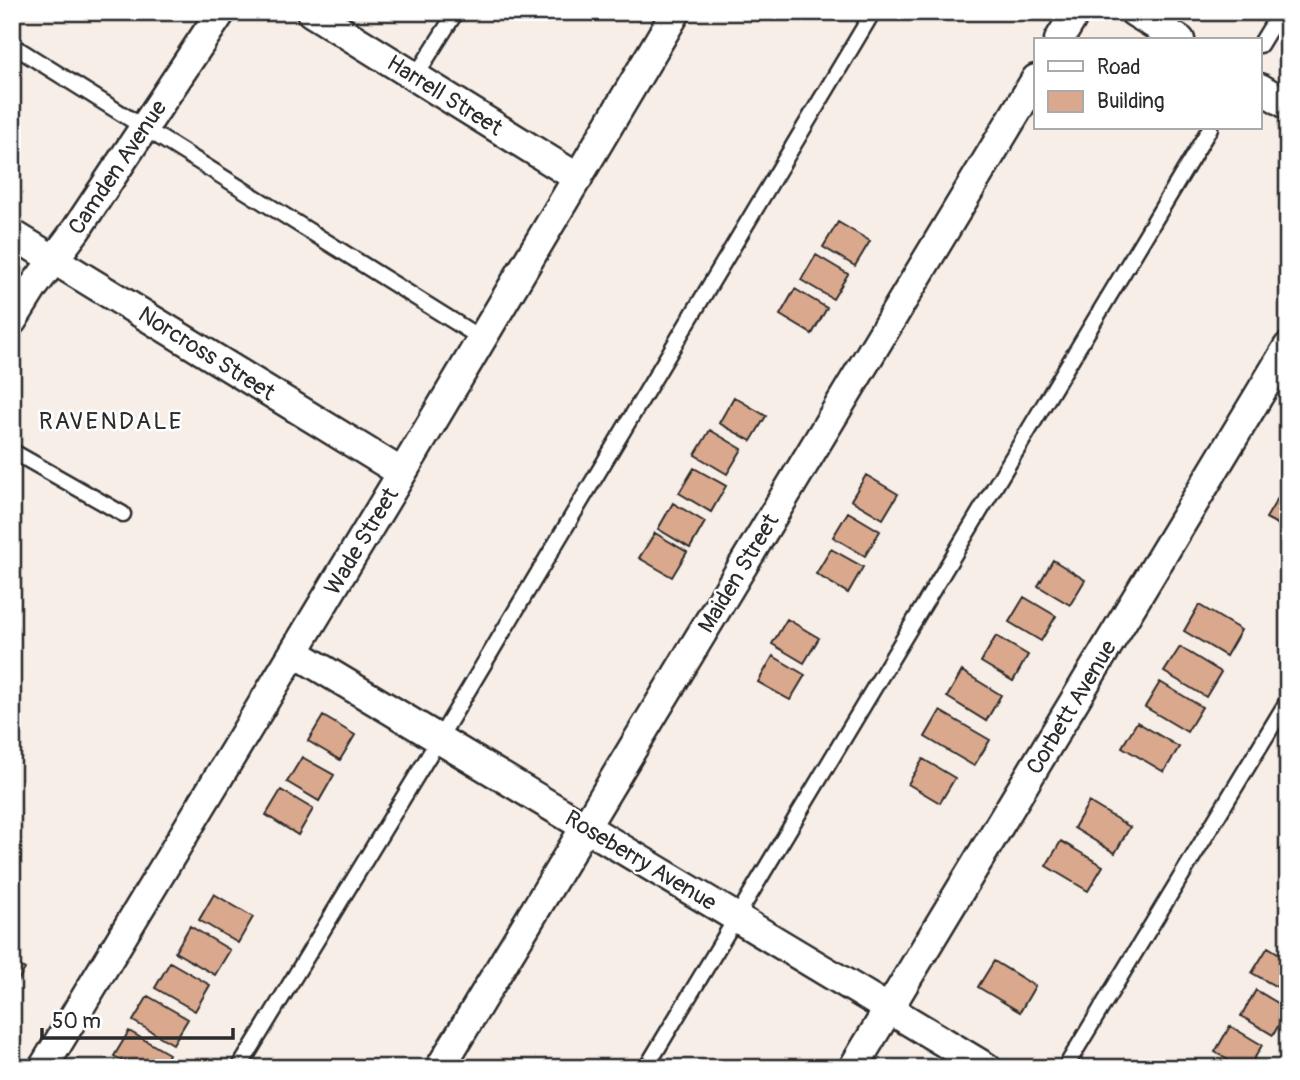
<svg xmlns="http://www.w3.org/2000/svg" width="1300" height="1080" viewBox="0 0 1300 1080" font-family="Pangolin,sans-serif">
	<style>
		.building { fill: #daa88d; stroke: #2b2b2b; stroke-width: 2 }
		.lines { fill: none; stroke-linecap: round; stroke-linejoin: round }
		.service-casing { stroke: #2b2b2b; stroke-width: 19 }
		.minor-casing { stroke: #2b2b2b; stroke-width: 33 }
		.service { stroke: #fff; stroke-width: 14 }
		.minor { stroke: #fff; stroke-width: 28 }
		.labels { text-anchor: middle; stroke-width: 5; stroke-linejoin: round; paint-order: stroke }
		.street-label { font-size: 23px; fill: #2b2b2b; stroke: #fff }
		.neighbourhood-label { font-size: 24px; letter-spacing: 2px; fill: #2b2b2b; stroke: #fff }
	</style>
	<rect width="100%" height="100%" fill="#f8eee8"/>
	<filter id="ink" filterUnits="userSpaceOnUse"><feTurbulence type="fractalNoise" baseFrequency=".0143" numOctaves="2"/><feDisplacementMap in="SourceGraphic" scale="14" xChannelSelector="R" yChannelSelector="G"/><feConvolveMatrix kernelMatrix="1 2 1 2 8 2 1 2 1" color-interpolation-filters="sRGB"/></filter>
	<g filter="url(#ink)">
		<path class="building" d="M 838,222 L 870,241 L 855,266 L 823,247 Z
			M 816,255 L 848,274 L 833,299 L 801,280 Z
			M 795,289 L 827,308 L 812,334 L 780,315 Z
			M 734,397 L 766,416 L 751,441 L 719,423 Z
			M 710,430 L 742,449 L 727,474 L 695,455 Z
			M 694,468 L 726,486 L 711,512 L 679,493 Z
			M 866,475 L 898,494 L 883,519 L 851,500 Z
			M 1281,493 L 1288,496 L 1288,530 L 1266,518 Z
			M 673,503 L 705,522 L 690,548 L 658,529 Z
			M 848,512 L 880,531 L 865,556 L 833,537 Z
			M 655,533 L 687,552 L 672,577 L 639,558 Z
			M 831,549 L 863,567 L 848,593 L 816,574 Z
			M 1053,560 L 1085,580 L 1070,605 L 1038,586 Z
			M 1024,597 L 1056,616 L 1041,641 L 1009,622 Z
			M 1199,605 L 1241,630 L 1226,656 L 1184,631 Z
			M 787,619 L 819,638 L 804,663 L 772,644 Z
			M 996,636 L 1028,655 L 1013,681 L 981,662 Z
			M 1180,647 L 1221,672 L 1206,697 L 1164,672 Z
			M 773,656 L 805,675 L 790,700 L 758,682 Z
			M 962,671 L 1001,695 L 986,721 L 947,697 Z
			M 1160,682 L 1202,707 L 1187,732 L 1145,707 Z
			M 940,711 L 990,740 L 974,766 L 925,737 Z
			M 323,716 L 355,735 L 340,760 L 308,741 Z
			M 1137,722 L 1179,747 L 1164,772 L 1122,747 Z
			M 302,757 L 334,775 L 319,801 L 287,782 Z
			M 923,759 L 955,778 L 940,803 L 908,784 Z
			M 281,790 L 313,809 L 298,835 L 266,815 Z
			M 1089,802 L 1130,827 L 1115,853 L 1074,828 Z
			M 1061,841 L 1103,866 L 1088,891 L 1046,866 Z
			M 214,894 L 253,917 L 238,943 L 199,920 Z
			M 190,926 L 230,950 L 215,975 L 175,952 Z
			M 1268,947 L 1288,959 L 1288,986 L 1284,991 L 1252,973 Z
			M 12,961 L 25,969 L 12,990 Z
			M 994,961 L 1035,986 L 1020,1012 L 978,987 Z
			M 170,962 L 210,985 L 195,1011 L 155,988 Z
			M 1256,990 L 1288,1009 L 1273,1035 L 1241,1016 Z
			M 148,996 L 188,1019 L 173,1044 L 133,1021 Z
			M 1230,1026 L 1262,1045 L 1249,1068 L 1241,1068 L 1215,1052 Z
			M 129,1031 L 169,1054 L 161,1068 L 134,1068 L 114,1056 Z"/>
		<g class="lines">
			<defs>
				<path id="service" d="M 12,45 L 482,339
					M 1260,45 L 1280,12
					M 415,77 L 456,12
					M 12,451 L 123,514
					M 239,1068 L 439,739 L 873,12
					M 646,1068 L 1210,128
					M 1065,1068 L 1288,700"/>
				<path id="minor" d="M 311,12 L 578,178
					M 1134,12 L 1180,40
					M 1059,40 L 1076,12
					M 1260,88 L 1288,105
					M 12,234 L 402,473
					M 12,321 L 34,286 L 76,230 L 221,12
					M 294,652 L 987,1068
					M 43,1068 L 402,473 L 676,12
					M 440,1068 L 1036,79
					M 853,1068 L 1288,347"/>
			</defs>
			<use href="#service" class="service-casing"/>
			<use href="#minor" class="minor-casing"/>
			<use href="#service" class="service"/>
			<use href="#minor" class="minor"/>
		</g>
	</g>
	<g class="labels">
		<g class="street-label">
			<text transform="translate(445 95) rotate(32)" y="8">Harrell Street</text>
			<text transform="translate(117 167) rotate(-56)" y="8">Camden Avenue</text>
			<text transform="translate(207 353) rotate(32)" y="8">Norcross Street</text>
			<text transform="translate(361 541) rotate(-59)" y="8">Wade Street</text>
			<text transform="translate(738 573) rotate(-59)" y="8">Maiden Street</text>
			<text transform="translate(1071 707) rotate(-59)" y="8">Corbett Avenue</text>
			<text transform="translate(641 860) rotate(31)" y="8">Roseberry Avenue</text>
		</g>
		<g class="neighbourhood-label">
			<text x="111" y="429">RAVENDALE</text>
		</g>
	</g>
	<rect width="1300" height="1080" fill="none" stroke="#fff" stroke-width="42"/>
	<rect x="21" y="21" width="1258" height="1038" fill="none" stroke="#2b2b2b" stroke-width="2.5" filter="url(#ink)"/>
	<rect x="1034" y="38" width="228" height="91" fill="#ffffff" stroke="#aaaaaa" stroke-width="2"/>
	<rect x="1048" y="61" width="35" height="10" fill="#ffffff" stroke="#aaaaaa" stroke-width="2"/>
	<text x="1097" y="74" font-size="21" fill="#2b2b2b">Road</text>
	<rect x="1048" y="91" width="35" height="21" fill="#daa88d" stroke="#aaaaaa" stroke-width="2"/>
	<text x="1097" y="108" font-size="21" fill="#2b2b2b">Building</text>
	<path d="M42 1028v10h191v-10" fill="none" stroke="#2b2b2b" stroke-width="3.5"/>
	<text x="52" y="1028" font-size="21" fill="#2b2b2b" stroke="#ffffff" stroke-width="5" paint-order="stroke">50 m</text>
</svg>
